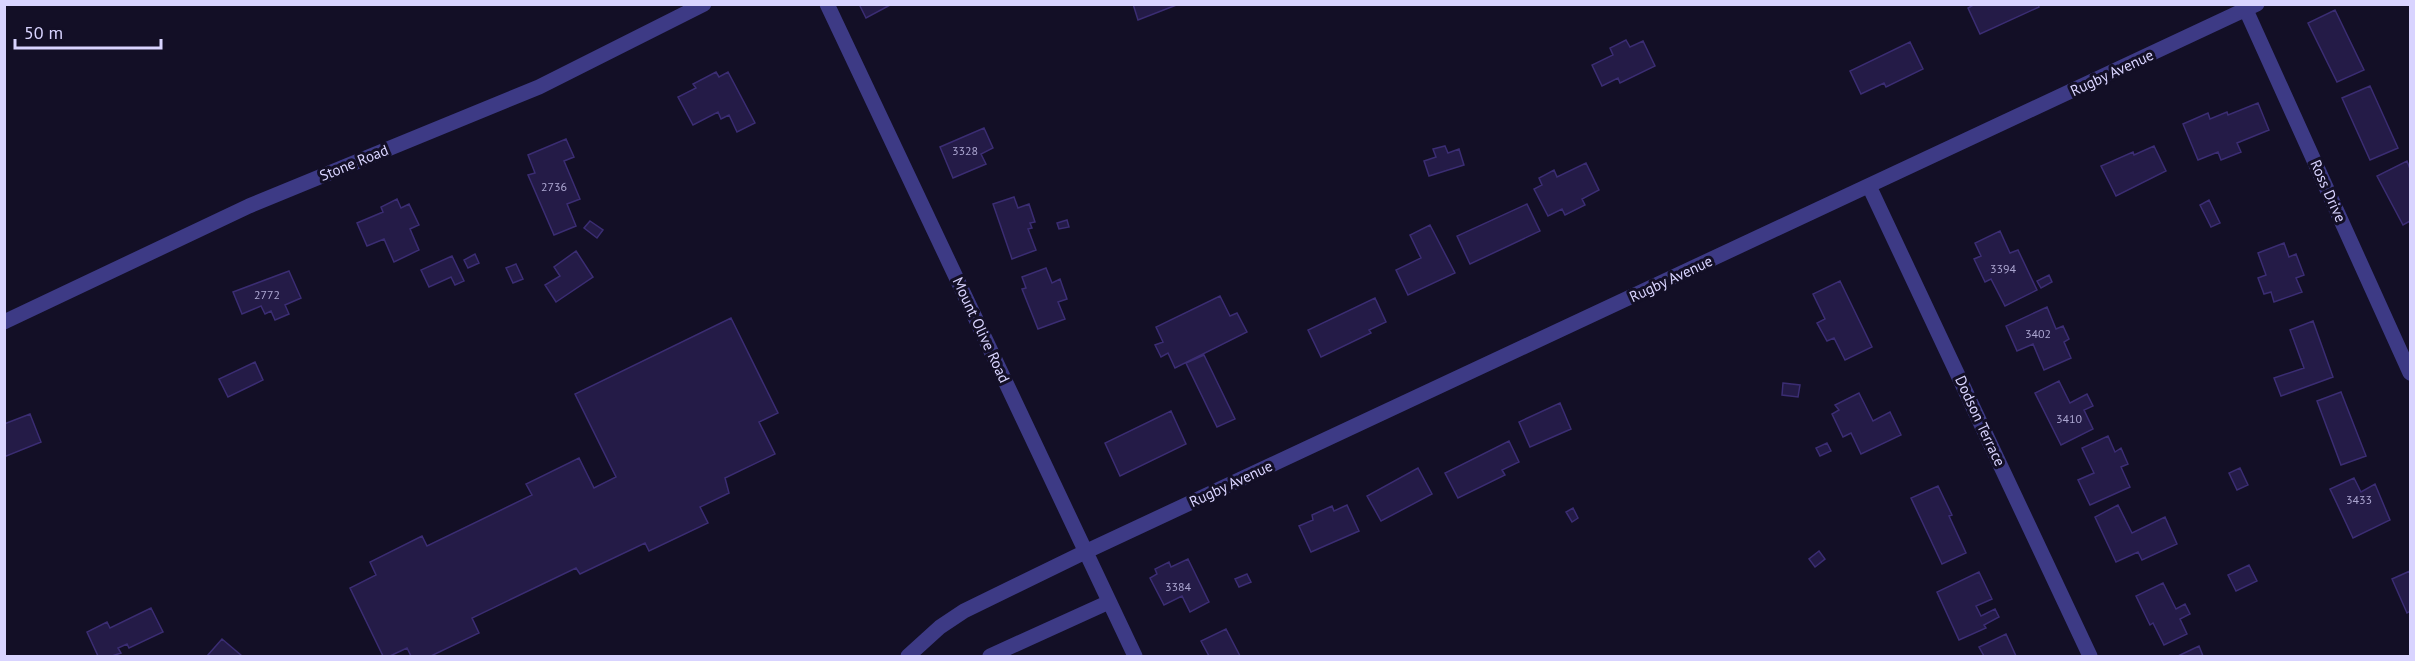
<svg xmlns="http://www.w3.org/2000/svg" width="2415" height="661" viewBox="0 0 2415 661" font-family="'PT Sans',sans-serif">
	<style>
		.building { fill: #241b47; stroke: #3b2d73; stroke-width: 1.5 }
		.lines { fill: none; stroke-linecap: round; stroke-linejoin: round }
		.minor { stroke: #3d3a85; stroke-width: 15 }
		.tertiary { stroke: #3d3a85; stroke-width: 15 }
		.labels { text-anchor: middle; stroke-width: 6; stroke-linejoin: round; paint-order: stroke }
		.number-label { font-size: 12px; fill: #aca6d1 }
		.street-label { font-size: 15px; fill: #d9d4ff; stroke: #130f26 }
	</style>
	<rect width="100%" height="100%" fill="#130f26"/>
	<path class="building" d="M 859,4 L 892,4 L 866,18 Z
		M 1133,4 L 1179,4 L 1138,20 Z
		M 1975,4 L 2038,4 L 2039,7 L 1980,34 L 1968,8 Z
		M 2335,10 L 2364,70 L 2337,82 L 2308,23 Z
		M 1626,40 L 1630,47 L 1643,41 L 1655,66 L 1620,83 L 1618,78 L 1602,86 L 1592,65 L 1613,55 L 1610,48 Z
		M 1910,42 L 1923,69 L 1886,87 L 1884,83 L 1861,94 L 1850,71 Z
		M 716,72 L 719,77 L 728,72 L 755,123 L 737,132 L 729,115 L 721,119 L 718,112 L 693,125 L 678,97 L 696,88 L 693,84 Z
		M 2370,86 L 2398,148 L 2370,160 L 2342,98 Z
		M 2258,103 L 2269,130 L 2237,143 L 2241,152 L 2221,160 L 2218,152 L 2198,160 L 2183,124 L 2208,113 L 2210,119 L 2227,112 L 2228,115 Z
		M 984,128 L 993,148 L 981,154 L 986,164 L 953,178 L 940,147 Z
		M 566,139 L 574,157 L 564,161 L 580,199 L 567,204 L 576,226 L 554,235 L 528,175 L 535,173 L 528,155 Z
		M 1445,146 L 1448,153 L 1459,149 L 1464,165 L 1429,176 L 1424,161 L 1436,157 L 1433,149 Z
		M 2154,146 L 2166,171 L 2116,196 L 2101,166 L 2133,152 L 2134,155 Z
		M 2407,161 L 2410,169 L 2410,221 L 2403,225 L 2377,176 Z
		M 1586,163 L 1599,190 L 1582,199 L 1585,205 L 1565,215 L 1562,209 L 1548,216 L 1534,189 L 1542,185 L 1539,178 L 1554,170 L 1557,177 Z
		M 1014,197 L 1018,208 L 1029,204 L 1035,222 L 1030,223 L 1032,228 L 1028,229 L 1036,250 L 1012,259 L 993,204 Z
		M 397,199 L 401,208 L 409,204 L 419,225 L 410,229 L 419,250 L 394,262 L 384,239 L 367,246 L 357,223 L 383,212 L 381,207 Z
		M 2209,200 L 2220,223 L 2211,227 L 2200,205 Z
		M 1527,204 L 1540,231 L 1470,264 L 1457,236 Z
		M 1067,220 L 1069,227 L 1059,229 L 1057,223 Z
		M 590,221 L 603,230 L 597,238 L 584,228 Z
		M 1430,225 L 1455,273 L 1408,295 L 1396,270 L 1421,258 L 1410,235 Z
		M 2000,231 L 2010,253 L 2018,250 L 2037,290 L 2005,306 L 1991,279 L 1985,282 L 1974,259 L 1981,256 L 1975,243 Z
		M 2284,243 L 2289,257 L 2296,254 L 2304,275 L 2296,278 L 2302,292 L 2274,302 L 2271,292 L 2264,294 L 2258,278 L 2266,275 L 2258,253 Z
		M 576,251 L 593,277 L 556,302 L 545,285 L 560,276 L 554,267 Z
		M 475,254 L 479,263 L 468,268 L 464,260 Z
		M 452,256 L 464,281 L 455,285 L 451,277 L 429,287 L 421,270 Z
		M 516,264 L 523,279 L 513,283 L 506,268 Z
		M 1046,268 L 1052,283 L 1060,279 L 1067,299 L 1058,302 L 1065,319 L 1038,329 L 1022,289 L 1026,288 L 1022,277 Z
		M 289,271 L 301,298 L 285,305 L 289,314 L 275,320 L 271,311 L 265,314 L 261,306 L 242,314 L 233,292 Z
		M 2049,275 L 2052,282 L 2041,288 L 2037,281 Z
		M 1840,281 L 1872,347 L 1845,360 L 1834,338 L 1827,341 L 1817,323 L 1825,319 L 1813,294 Z
		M 1220,296 L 1230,316 L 1237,313 L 1247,332 L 1175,368 L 1168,353 L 1161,357 L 1155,345 L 1163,342 L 1156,327 Z
		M 1375,298 L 1386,322 L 1369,330 L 1371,333 L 1321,357 L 1308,330 Z
		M 2047,307 L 2056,329 L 2063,326 L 2069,339 L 2064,342 L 2071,358 L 2044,370 L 2033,344 L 2017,351 L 2006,326 Z
		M 731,318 L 778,413 L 759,422 L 775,454 L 725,478 L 729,493 L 700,507 L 708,523 L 649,551 L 645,543 L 580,574 L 576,568 L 472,618 L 479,633 L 431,656 L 411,656 L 407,648 L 390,656 L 383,656 L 350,588 L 376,575 L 370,562 L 422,536 L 427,546 L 532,495 L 526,484 L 579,458 L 594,488 L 616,477 L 575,394 Z
		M 2313,321 L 2333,377 L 2281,396 L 2274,378 L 2304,368 L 2290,330 Z
		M 1204,355 L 1235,419 L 1217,427 L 1186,363 Z
		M 255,362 L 263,380 L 228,397 L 219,379 Z
		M 2059,381 L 2070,403 L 2087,394 L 2093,406 L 2084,410 L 2093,429 L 2061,445 L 2035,393 Z
		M 1783,383 L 1800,385 L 1798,397 L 1782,395 Z
		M 2341,392 L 2366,456 L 2341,465 L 2317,401 Z
		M 1859,393 L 1873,421 L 1890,412 L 1901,435 L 1861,454 L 1851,433 L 1843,437 L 1832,414 L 1839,410 L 1835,405 Z
		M 1560,403 L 1571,429 L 1530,447 L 1519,422 Z
		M 1171,411 L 1186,444 L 1120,476 L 1105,443 Z
		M 30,414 L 41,442 L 4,457 L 4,424 Z
		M 2108,436 L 2115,452 L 2121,448 L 2128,464 L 2121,467 L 2130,487 L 2090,505 L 2078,480 L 2094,473 L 2082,448 Z
		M 1509,441 L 1519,462 L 1502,470 L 1505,475 L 1458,498 L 1445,473 Z
		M 1827,443 L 1831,451 L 1820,456 L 1816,448 Z
		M 1418,468 L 1432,494 L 1381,521 L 1367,496 Z
		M 2240,468 L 2248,485 L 2237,490 L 2229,473 Z
		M 2354,478 L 2361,492 L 2375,484 L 2390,520 L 2353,538 L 2330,489 Z
		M 1938,486 L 1952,515 L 1949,516 L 1966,553 L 1942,564 L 1911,498 Z
		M 1347,505 L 1359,531 L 1311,552 L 1299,526 L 1313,520 L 1312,515 L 1332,506 L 1334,511 Z
		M 2118,505 L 2132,533 L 2165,517 L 2177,544 L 2142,560 L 2138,552 L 2116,562 L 2095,517 Z
		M 1573,508 L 1578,518 L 1572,522 L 1566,512 Z
		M 1819,551 L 1825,559 L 1815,567 L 1809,559 Z
		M 1188,559 L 1209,602 L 1190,612 L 1182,596 L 1164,605 L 1150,578 L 1157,574 L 1155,569 L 1169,562 L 1171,567 Z
		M 2249,565 L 2257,581 L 2236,591 L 2228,575 Z
		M 2410,571 L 2410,611 L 2407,613 L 2392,579 Z
		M 1979,572 L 1992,599 L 1976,606 L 1981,616 L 1995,609 L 1999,617 L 1984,625 L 1986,628 L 1959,640 L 1937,592 Z
		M 1247,574 L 1251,582 L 1239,587 L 1235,579 Z
		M 2163,583 L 2176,609 L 2185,604 L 2190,614 L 2180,619 L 2187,634 L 2164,645 L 2153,623 L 2150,625 L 2136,596 Z
		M 151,608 L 163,632 L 129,648 L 127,644 L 118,648 L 121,653 L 112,656 L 98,656 L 87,632 L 107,622 L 110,628 Z
		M 1226,629 L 1240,656 L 1209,656 L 1201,641 Z
		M 2006,634 L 2016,656 L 1984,656 L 1979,647 Z
		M 222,639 L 242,656 L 207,656 Z
		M 2199,646 L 2203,656 L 2178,656 Z"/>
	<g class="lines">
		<path class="minor" d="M 827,4 L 1135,656
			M 2246,10 L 2410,373
			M 1869,186 L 2090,656
			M 908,656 L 940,627 L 964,611 L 1085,552 L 2257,4
			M 990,656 L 1109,602"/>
		<path class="tertiary" d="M 4,322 L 249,206 L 539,87 L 704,4"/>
	</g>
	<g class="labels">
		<g class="number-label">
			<text x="965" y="155">3328</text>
			<text x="554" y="191">2736</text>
			<text x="2003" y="273">3394</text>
			<text x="267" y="299">2772</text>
			<text x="2038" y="338">3402</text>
			<text x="2069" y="423">3410</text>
			<text x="2359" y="504">3433</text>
			<text x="1178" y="591">3384</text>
		</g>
		<g class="street-label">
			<text transform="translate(2112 73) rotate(-25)" y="5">Rugby Avenue</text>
			<text transform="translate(354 163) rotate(-22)" y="5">Stone Road</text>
			<text transform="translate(2328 191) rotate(66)" y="5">Ross Drive</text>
			<text transform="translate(1671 279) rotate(-25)" y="5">Rugby Avenue</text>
			<text transform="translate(981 330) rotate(65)" y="5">Mount Olive Road</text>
			<text transform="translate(1980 421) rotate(65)" y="5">Dodson Terrace</text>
			<text transform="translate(1231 484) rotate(-25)" y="5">Rugby Avenue</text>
		</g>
	</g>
	<rect width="2415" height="661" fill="none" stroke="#d9d4ff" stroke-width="12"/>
	<path d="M15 39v9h146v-9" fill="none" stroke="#d9d4ff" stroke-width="3"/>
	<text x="24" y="39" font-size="18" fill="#d9d4ff" stroke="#130f26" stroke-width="4.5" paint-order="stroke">50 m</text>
</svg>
